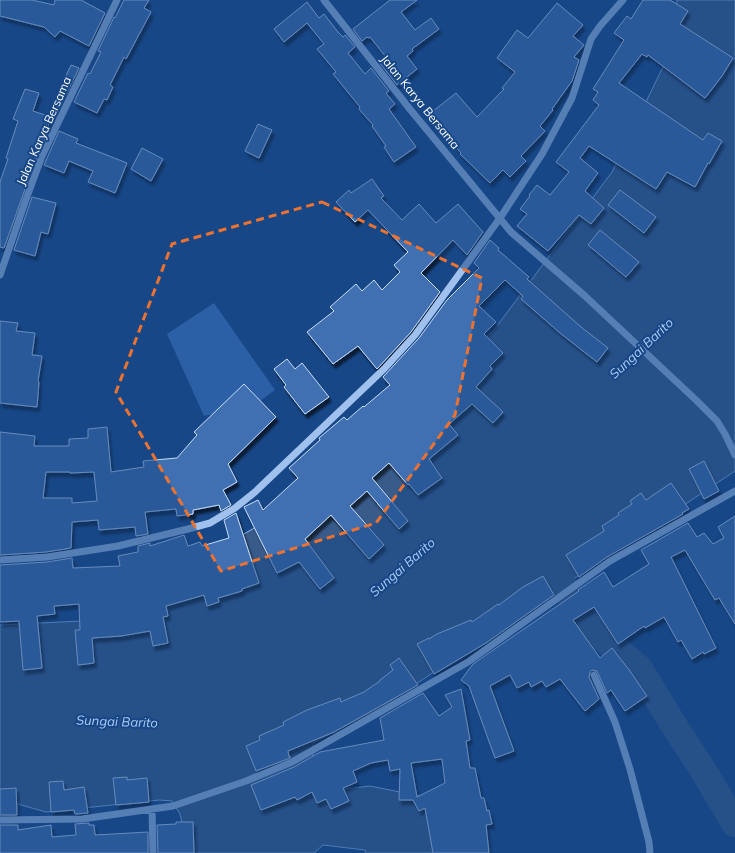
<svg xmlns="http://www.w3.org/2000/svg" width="735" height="853" viewBox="0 0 735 853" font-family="Mulish,sans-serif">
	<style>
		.green { fill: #2b60a6 }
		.water { fill: #385b8a; stroke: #92bcf0 }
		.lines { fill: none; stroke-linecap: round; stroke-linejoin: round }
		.river { stroke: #385b8a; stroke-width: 27 }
		.building { fill: #4170b1; stroke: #c5dcfa; fill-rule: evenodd; filter: url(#shadow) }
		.minor { stroke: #a0c1ed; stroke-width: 7 }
		.marked { fill: none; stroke: #eb7230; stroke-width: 3; stroke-dasharray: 8 5; stroke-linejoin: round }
		.labels { text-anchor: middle; stroke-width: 4; stroke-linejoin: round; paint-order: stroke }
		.street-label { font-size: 12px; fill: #fff; stroke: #184787 }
		.water-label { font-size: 13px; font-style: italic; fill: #abcbf5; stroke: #184787 }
	</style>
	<defs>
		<filter id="shadow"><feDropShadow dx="2.5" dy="4.5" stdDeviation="1" flood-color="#0009"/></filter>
	</defs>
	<rect width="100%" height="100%" fill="#184787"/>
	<path class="green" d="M 214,303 L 275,390 L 260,401 L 244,384 L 213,414 L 204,416 L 167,334 Z"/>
	<path class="water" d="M 677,0 L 735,0 L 735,471 L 380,708 L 313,743 L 312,793 L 370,786 L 420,796 L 450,853 L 366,853 L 365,850 L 323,845 L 314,853 L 189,853 L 180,814 L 172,801 L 159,800 L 46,812 L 0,799 L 0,625 L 81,621 L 225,545 L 280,513 L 357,453 L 494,330 L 612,172 L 675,42 Z"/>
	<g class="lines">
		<path class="river" d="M 541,555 L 600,636 L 639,668 L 673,724 L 703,770 L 735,824"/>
	</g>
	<path class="building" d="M 0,0 L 32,0 L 54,5 L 55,0 L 81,0 L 105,13 L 89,46 L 60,31 L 55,37 L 44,27 L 0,16 Z
		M 124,0 L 149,0 L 144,8 L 151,12 L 126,59 L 124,57 L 110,85 L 113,87 L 107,100 L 104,99 L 97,113 L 74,102 L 88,73 L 90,74 L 101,52 L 98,51 L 114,17 L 115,18 Z
		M 390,0 L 417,0 L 401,12 L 415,30 L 431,18 L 439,29 L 412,49 L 413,51 L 407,56 L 417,69 L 397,85 L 379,62 L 385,56 L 370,37 L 368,38 L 367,37 L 362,41 L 353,29 Z
		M 643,0 L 670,0 L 688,11 L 680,24 L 733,58 L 722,76 L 705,98 L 648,55 L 647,57 L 642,54 L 619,83 L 703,140 L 708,133 L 722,141 L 709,164 L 708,163 L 695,187 L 667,172 L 656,189 L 589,146 L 580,158 L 598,173 L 585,191 L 604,208 L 591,224 L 579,215 L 548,251 L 517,226 L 527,214 L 520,209 L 530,196 L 529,195 L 537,185 L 550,195 L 569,172 L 556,162 L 599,105 L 593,100 L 598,92 L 593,89 L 624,40 L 614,33 L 627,16 L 631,19 Z
		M 307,2 L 319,18 L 324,14 L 338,32 L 343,37 L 345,35 L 355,47 L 348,53 L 365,74 L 371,68 L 389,91 L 386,93 L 395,104 L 389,109 L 416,147 L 394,162 L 384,147 L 386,146 L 372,126 L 373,125 L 359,109 L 360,107 L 333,74 L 336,72 L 317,49 L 324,44 L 307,23 L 284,42 L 274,29 Z
		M 557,3 L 583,25 L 573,36 L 584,45 L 574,57 L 579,60 L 572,81 L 552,109 L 553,110 L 540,126 L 545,131 L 521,156 L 526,161 L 510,177 L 503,170 L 490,183 L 460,154 L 461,153 L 438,127 L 437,128 L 427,116 L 456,93 L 477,117 L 504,89 L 502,88 L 515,72 L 497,58 L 517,30 L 528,38 Z
		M 71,65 L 79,68 L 65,97 L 58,93 Z
		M 25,89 L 39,93 L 33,111 L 51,117 L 48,126 L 50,127 L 35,161 L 4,248 L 0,247 L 0,182 L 8,159 L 6,158 L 18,121 L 13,119 Z
		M 258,124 L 272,130 L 259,158 L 245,151 Z
		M 59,131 L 78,139 L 76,143 L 127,163 L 115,193 L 88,182 L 93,171 L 69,161 L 64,173 L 44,165 Z
		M 142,148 L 163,159 L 151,181 L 131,169 Z
		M 372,179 L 384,196 L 381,198 L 402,220 L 419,204 L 436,223 L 458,204 L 483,232 L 467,255 L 453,240 L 421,273 L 440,292 L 411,332 L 377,369 L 358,346 L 333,364 L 307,332 L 334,311 L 330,307 L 356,284 L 362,291 L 374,280 L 382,290 L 400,272 L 394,265 L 408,252 L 368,210 L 355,222 L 336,202 L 349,190 L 351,193 Z
		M 620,190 L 656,217 L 644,233 L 608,205 Z
		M 32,197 L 56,203 L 48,234 L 41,232 L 35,256 L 14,250 Z
		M 600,230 L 639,262 L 626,277 L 588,245 Z
		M 490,240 L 499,248 L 498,250 L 529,277 L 527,279 L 581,327 L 608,348 L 597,362 L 560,333 L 521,299 L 523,296 L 505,280 L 479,306 L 496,322 L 484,334 L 503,353 L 490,366 L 492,369 L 476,387 L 503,412 L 493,423 L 472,404 L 449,424 L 458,435 L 429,459 L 442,478 L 418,495 L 409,484 L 408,485 L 389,463 L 372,478 L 408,521 L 399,529 L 367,491 L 350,506 L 384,545 L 369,559 L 331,515 L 305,539 L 334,578 L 320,589 L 299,562 L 277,573 L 244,507 L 258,500 L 263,510 L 298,478 L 289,468 L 320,440 L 319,438 L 344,417 L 347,420 L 363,406 L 364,407 L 390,385 L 383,377 L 419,338 L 447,300 L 479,268 L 474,263 Z
		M 0,321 L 18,323 L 16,331 L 35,333 L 32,355 L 42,356 L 38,381 L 39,382 L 37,407 L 0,403 Z
		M 287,359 L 295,369 L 302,363 L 329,397 L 305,414 L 284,387 L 286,385 L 274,369 Z
		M 244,384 L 276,417 L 228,464 L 237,482 L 223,490 L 231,505 L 221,511 L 219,505 L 193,510 L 193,514 L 177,516 L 176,509 L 145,512 L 148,534 L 136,536 L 135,527 L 99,530 L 98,520 L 72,522 L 71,548 L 46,552 L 0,555 L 0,432 L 35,436 L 34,446 L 69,446 L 69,439 L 88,438 L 88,429 L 107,427 L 111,472 L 144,467 L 143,461 L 177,458 L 197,435 L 194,432 ZM 46,472 L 70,472 L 70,473 L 94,472 L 97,501 L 72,503 L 72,498 L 43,498 Z
		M 704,461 L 719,491 L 704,499 L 689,469 Z
		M 671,483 L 689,509 L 682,513 L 683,514 L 607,557 L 579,577 L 566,555 L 604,531 L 602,526 L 619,515 L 618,513 L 632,504 L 630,501 L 641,493 L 646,500 Z
		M 236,513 L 259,583 L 242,589 L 242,591 L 218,598 L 219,602 L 207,606 L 204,595 L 166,606 L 168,616 L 163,617 L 168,643 L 153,646 L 150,631 L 121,636 L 92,638 L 94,663 L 78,665 L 75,630 L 80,630 L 79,604 L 54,606 L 55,614 L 37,616 L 42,668 L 23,670 L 19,621 L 0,622 L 0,565 L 47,562 L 72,558 L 73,568 L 120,566 L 118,556 L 138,552 L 138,546 L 150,543 L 150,546 L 184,535 L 188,546 L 200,542 L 202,546 L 229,538 L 224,520 Z
		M 735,516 L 735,624 L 719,598 L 715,600 L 685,550 L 671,557 L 716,648 L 704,654 L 703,652 L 692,659 L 681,640 L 678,642 L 664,617 L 645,628 L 644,626 L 618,644 L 594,607 L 573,620 L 600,658 L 612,648 L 630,671 L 647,696 L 625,711 L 611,690 L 607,693 L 597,671 L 592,670 L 590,672 L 589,677 L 599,699 L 585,711 L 560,679 L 546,687 L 542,681 L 531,687 L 529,682 L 517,688 L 510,675 L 490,686 L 514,751 L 495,758 L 469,686 L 461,680 L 473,664 L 579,591 L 578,590 L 604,572 L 613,587 L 649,564 L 641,550 L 688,523 L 697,537 L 704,533 L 713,544 L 724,538 L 718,527 Z
		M 543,576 L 554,595 L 486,643 L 434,674 L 417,644 L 429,638 L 429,639 L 437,634 L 471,620 L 472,622 L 498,604 L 499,605 L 523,587 Z
		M 399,658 L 418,685 L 334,732 L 288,751 L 289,757 L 291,757 L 290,758 L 256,771 L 246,746 L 260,740 L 259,736 L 284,725 L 283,722 L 307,710 L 340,698 L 341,702 L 364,692 L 380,681 L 380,680 L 393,670 L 390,665 Z
		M 461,689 L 470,740 L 466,741 L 470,768 L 475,768 L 481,798 L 484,798 L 487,811 L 489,810 L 492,824 L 486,825 L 489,853 L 433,853 L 425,808 L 419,811 L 413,800 L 399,800 L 400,769 L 390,771 L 388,760 L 371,763 L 353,771 L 357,782 L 343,788 L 349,801 L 331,809 L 326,799 L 317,803 L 312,792 L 297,800 L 295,797 L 261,810 L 251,785 L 294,767 L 320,752 L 384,740 L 380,718 L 423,693 L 439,716 L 452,707 L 445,695 ZM 442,759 L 445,783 L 417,797 L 411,763 Z
		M 127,777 L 127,780 L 147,778 L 149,802 L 116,805 L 113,778 Z
		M 63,781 L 64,790 L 84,787 L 88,813 L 75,814 L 74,810 L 51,812 L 49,782 Z
		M 16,788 L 17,815 L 0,815 L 0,789 Z
		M 176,822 L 193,822 L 194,853 L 158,853 L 157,825 L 176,824 Z
		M 89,823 L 89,825 L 94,825 L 95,835 L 148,832 L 148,853 L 0,853 L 0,825 L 18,825 L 18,830 L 51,825 L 52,837 L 76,835 L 75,824 Z"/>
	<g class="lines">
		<path class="minor" d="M 324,0 L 409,108 L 511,232 L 585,296 L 697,401 L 717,421 L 725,434 L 735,455
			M 0,275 L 25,202 L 42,156 L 117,0
			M 0,560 L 47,557 L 118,546 L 188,529 L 210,523 L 235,508 L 255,492 L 384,369 L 415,335 L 500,218 L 542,154 L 572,98 L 591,39 L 600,26 L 623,0
			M 594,675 L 615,722 L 630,769 L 649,842 L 650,853
			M 152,809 L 153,853
			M 0,820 L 82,819 L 173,806 L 246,781 L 292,762 L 468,662 L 610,561 L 735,491"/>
	</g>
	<path d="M0 0H735V853H0ZM 322,202 L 482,278 L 455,415 L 376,523 L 221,571 L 116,392 L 172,244 Z" fill="#184787" fill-opacity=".55" fill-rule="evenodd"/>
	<path class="marked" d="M 322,202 L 482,278 L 455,415 L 376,523 L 221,571 L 116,392 L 172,244 Z"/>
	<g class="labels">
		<g class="street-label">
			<text transform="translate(420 102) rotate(51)" y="4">Jalan Karya Bersama</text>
			<text transform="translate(44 131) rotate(-66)" y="4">Jalan Karya Bersama</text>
		</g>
		<g class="water-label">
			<text transform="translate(641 348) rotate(-43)" y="5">Sungai Barito</text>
			<text transform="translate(402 567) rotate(-41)" y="5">Sungai Barito</text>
			<text transform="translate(117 721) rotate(2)" y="5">Sungai Barito</text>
		</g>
	</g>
</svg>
